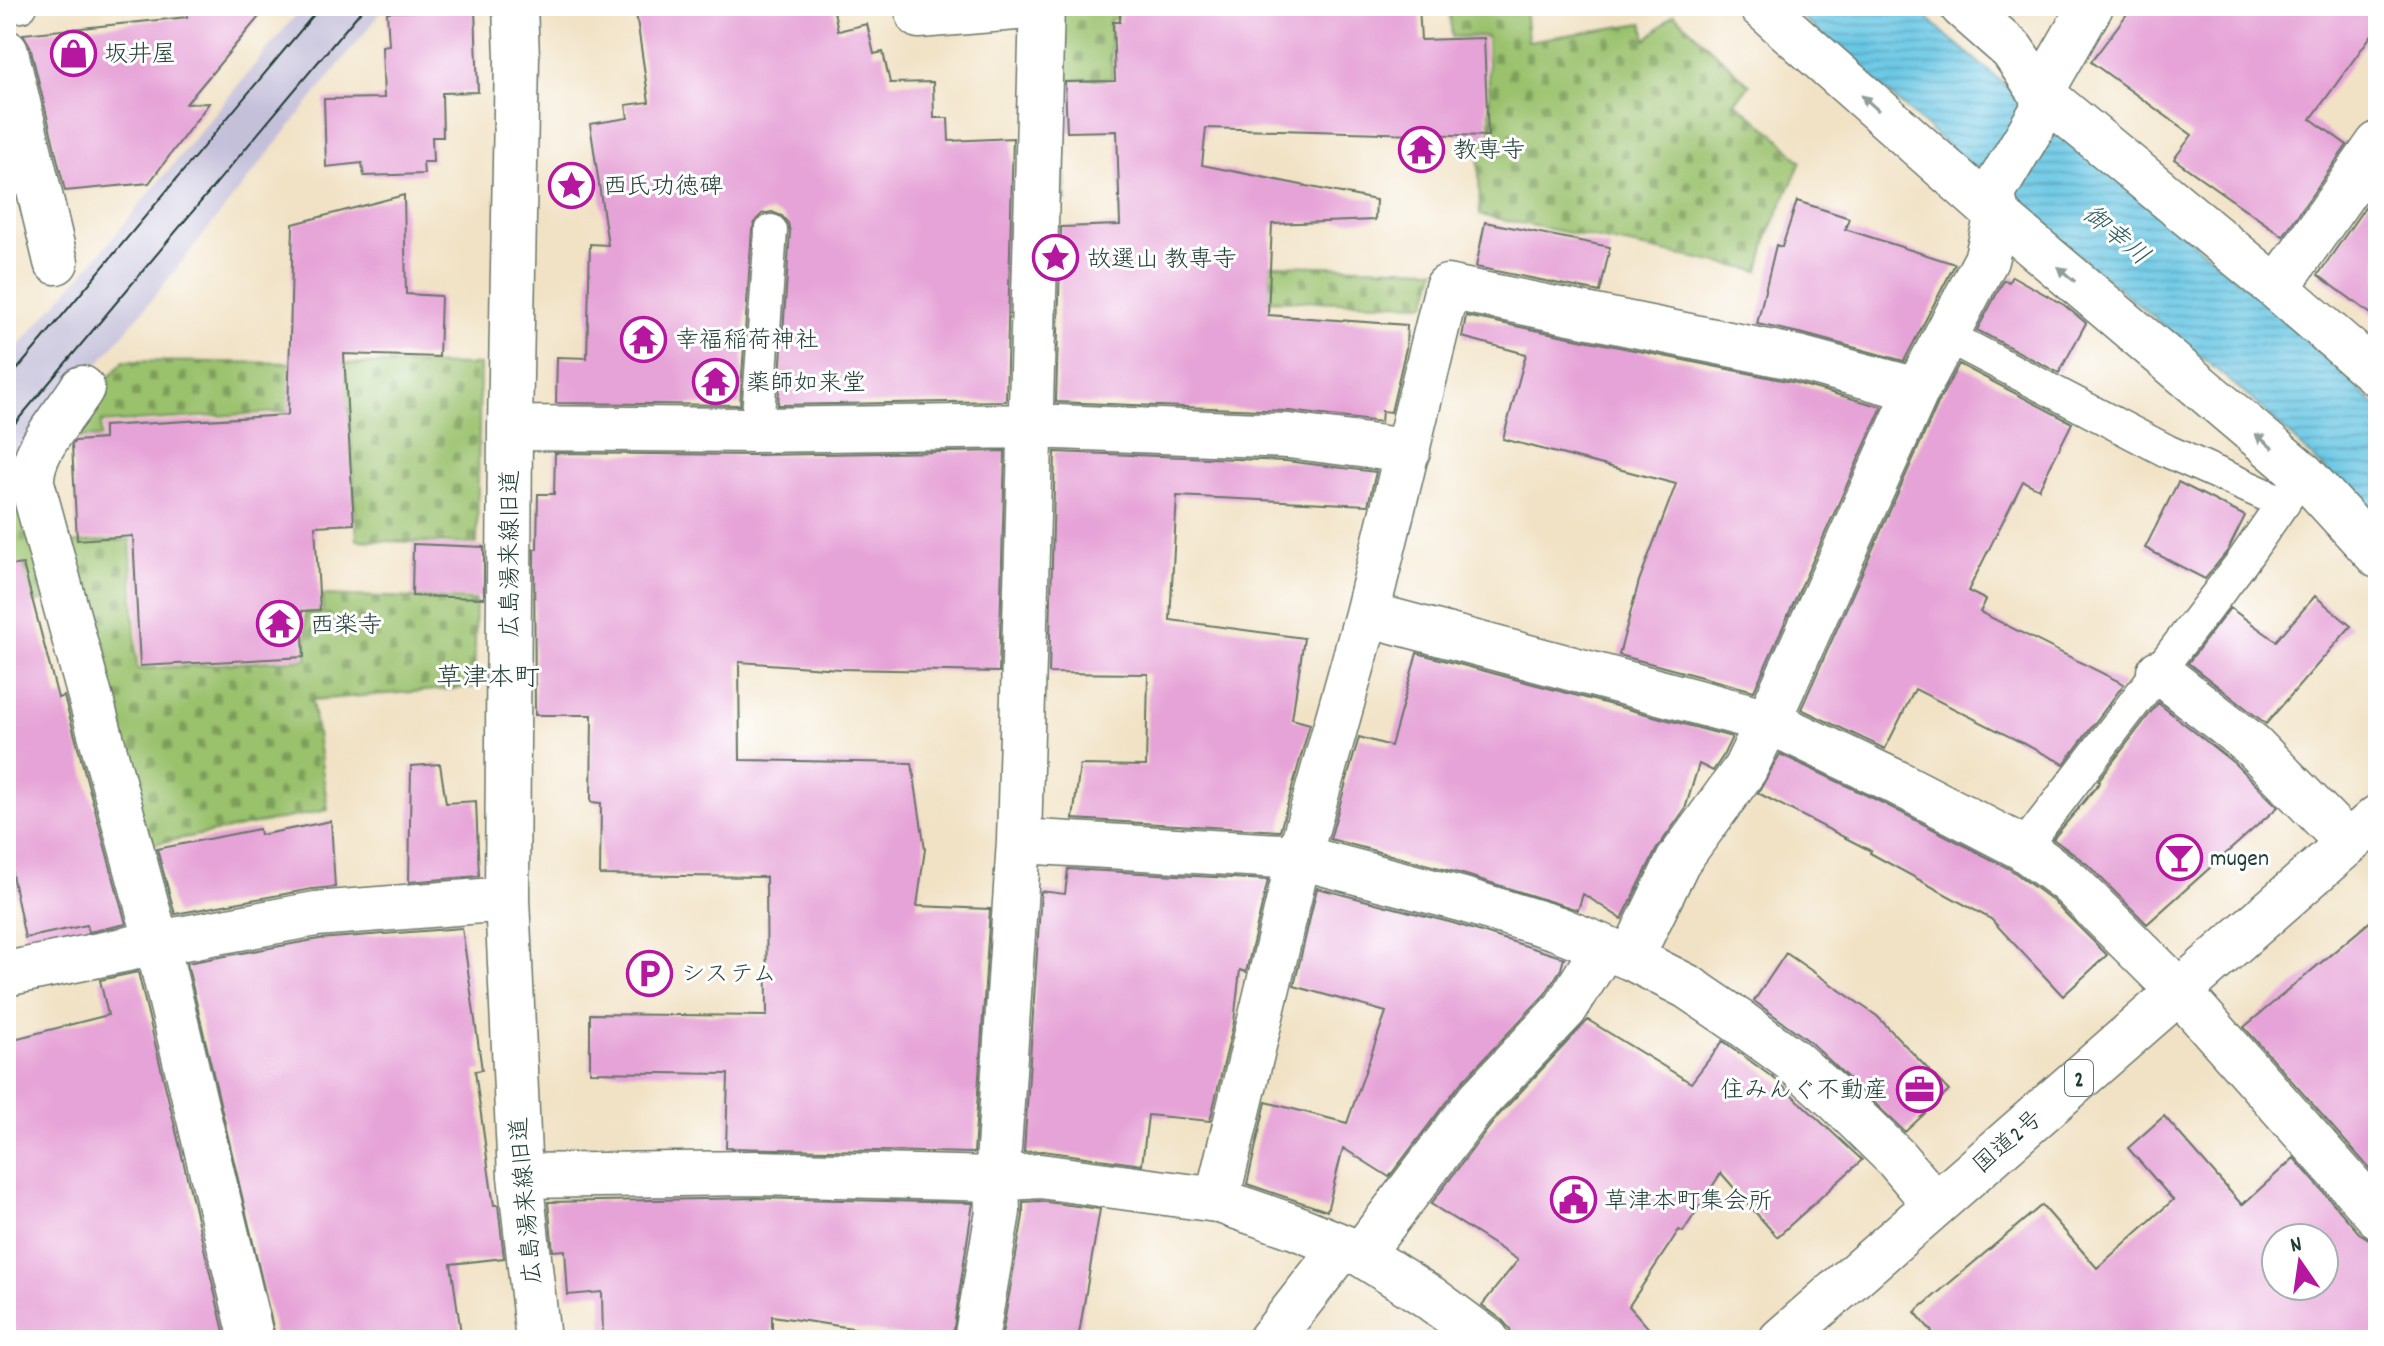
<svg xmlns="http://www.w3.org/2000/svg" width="2384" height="1346" viewBox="0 0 2384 1346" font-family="Dekko,'Klee One',sans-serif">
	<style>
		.industrial { fill: #c5c0da }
		.cemetery { fill: url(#cemetery-stones); stroke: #5c7f50; stroke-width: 2 }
		.water { fill: url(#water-rules); stroke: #42828c; stroke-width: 2 }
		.building { fill: #e6a3d7; fill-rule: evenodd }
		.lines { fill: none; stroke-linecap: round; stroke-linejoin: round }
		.service-casing { stroke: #687767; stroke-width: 35 }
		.minor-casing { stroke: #687767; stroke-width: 47 }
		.trunk-casing { stroke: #687767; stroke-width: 47 }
		.service { stroke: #fff; stroke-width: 32 }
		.minor { stroke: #fff; stroke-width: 44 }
		.trunk { stroke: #fff; stroke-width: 44 }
		.tram { stroke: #1f3d34; stroke-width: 2 }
		.oneway { fill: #8f9e9a }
		.labels { text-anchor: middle; stroke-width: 6; stroke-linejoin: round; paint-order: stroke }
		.shield { fill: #fff; stroke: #627771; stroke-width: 2 }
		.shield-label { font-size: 22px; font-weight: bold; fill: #1f3d34 }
		.poi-label { font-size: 24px; fill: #1f3d34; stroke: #fff; text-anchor: start }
		.street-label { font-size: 24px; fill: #1f3d34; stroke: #fff }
		.water-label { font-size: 26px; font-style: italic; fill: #315f60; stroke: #fff }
		.neighbourhood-label { font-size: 26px; fill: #1f3d34; stroke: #fff }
	</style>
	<defs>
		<pattern id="cemetery-stones" width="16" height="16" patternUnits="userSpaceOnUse" patternTransform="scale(2)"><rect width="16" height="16" fill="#9ac16c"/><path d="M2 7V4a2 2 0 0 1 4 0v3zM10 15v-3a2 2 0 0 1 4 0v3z" fill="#7d9e5a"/></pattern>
		<pattern id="water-rules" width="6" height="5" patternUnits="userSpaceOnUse" patternTransform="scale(2)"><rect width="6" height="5" fill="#66c6e4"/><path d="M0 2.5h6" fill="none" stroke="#53a2ba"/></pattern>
	</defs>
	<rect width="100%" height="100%" fill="#fff"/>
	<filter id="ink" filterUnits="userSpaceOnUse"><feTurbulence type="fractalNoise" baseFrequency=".0125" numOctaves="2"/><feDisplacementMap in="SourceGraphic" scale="16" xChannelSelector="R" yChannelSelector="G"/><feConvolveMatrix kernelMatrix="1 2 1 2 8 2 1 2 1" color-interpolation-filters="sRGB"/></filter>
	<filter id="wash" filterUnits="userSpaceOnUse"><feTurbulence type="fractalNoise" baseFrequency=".006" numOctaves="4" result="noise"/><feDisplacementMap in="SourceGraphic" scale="32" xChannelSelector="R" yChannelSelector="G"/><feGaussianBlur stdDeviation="1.8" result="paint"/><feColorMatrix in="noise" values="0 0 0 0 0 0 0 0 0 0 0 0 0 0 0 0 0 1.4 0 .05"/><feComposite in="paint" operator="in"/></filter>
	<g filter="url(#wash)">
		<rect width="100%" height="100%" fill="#f1e2c5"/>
		<path class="industrial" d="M 303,6 L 386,6 L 142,312 L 6,473 L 6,360 L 93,262 Z"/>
		<path class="cemetery" d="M 1057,6 L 1117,6 L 1117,19 L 1110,19 L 1112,78 L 1063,80 L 1066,201 L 1053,202 Z
			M 1449,6 L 1525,6 L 1528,41 L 1643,23 L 1646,40 L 1674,14 L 1750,85 L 1735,102 L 1779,138 L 1801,162 L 1768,235 L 1759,271 L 1480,215 L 1478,139 L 1491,138 L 1487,36 L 1452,37 Z
			M 1127,261 L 1436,269 L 1426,304 L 1098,296 Z
			M 124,361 L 480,365 L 477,544 L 357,540 L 349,408 L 101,423 L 101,437 L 74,438 L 100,387 Z
			M 19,459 L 54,598 L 6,609 L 6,473 Z
			M 130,539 L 137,669 L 307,659 L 305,613 L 323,612 L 322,595 L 476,600 L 474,687 L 312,700 L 328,810 L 143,846 L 68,543 Z"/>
		<path class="water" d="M 1789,6 L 1915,6 L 1947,36 L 2293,326 L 2378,408 L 2378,524 L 2370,513 L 2254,401 L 1969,164 Z"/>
		<g id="blocks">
			<path class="building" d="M 224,6 L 268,6 L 186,104 L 209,103 L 149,183 L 65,191 L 30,46 L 23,34 L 187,17 L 186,10 Z
				M 635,6 L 833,6 L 838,31 L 867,24 L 874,54 L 883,52 L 890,83 L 933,82 L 934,118 L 948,118 L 949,141 L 1013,138 L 1006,401 L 778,405 L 790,232 L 788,223 L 782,216 L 772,212 L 762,214 L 756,220 L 752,230 L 740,405 L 556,403 L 557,357 L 587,358 L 590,244 L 608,245 L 590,124 L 628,118 L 626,105 L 649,102 Z
				M 1120,6 L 1419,6 L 1421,40 L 1484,38 L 1488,136 L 1206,128 L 1202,165 L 1376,200 L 1375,220 L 1272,224 L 1268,315 L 1407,325 L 1406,348 L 1391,412 L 1382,411 L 1381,422 L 1289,411 L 1056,402 L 1061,227 L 1120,225 L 1117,131 L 1067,132 L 1065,82 L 1115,81 L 1113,22 L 1120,22 Z
				M 2133,6 L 2378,6 L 2378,26 L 2311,119 L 2347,145 L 2283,236 L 2174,159 L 2192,135 L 2091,62 Z
				M 475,9 L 478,92 L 442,93 L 443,137 L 432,137 L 433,162 L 423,162 L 424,174 L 364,176 L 362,163 L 326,167 L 324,99 L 384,98 L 382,46 L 389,45 L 387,12 Z
				M 2378,188 L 2378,319 L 2318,275 Z
				M 404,195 L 406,294 L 441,296 L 439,357 L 344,354 L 354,524 L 315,526 L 320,610 L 302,611 L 304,657 L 140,666 L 133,536 L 77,540 L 72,445 L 75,441 L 104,439 L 104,426 L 288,415 L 293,224 Z
				M 1797,201 L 1849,218 L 1845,229 L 1955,264 L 1904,361 L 1804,334 L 1757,324 L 1776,245 L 1782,247 Z
				M 1485,222 L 1610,247 L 1600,292 L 1476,267 Z
				M 2012,276 L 2064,305 L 2086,323 L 2059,373 L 1977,330 L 2004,280 L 2009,282 Z
				M 1466,316 L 1792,382 L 1882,407 L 1754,691 L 1619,655 L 1639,581 L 1676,484 L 1503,439 L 1526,354 L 1462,337 Z
				M 1959,364 L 2072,423 L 2039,489 L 2023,481 L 1968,591 L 1986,600 L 1980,612 L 2124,684 L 2064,764 L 1915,689 L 1885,749 L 1801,709 L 1939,401 Z
				M 1005,451 L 999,672 L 840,669 L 739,662 L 740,760 L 912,763 L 925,849 L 917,906 L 990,909 L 974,1153 L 726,1148 L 728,1074 L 590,1072 L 590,1014 L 767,1016 L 766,877 L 600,875 L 601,803 L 591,802 L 592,715 L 535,715 L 534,549 L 537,549 L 538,494 L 554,494 L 555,453 L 757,455 Z
				M 1055,452 L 1286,461 L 1376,472 L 1368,505 L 1177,496 L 1170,620 L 1304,638 L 1292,719 L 1310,724 L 1280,831 L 1073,819 L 1080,765 L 1146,766 L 1148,674 L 1049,673 Z
				M 2178,482 L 2245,516 L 2228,550 L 2205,579 L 2145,548 Z
				M 413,544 L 484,547 L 484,598 L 412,596 Z
				M 23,564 L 58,698 L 64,696 L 126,924 L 89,932 L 87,925 L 25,938 L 6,845 L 6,566 Z
				M 2315,596 L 2351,626 L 2266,724 L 2188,663 L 2230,608 L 2276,641 Z
				M 1417,653 L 1732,737 L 1723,756 L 1713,771 L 1699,764 L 1685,809 L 1656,850 L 1622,919 L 1583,894 L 1578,910 L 1466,875 L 1330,839 L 1359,737 L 1391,746 Z
				M 2158,703 L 2235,764 L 2278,807 L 2147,924 L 2087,864 L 2053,839 L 2100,782 L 2098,781 Z
				M 1780,754 L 1885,804 L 2010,869 L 2053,901 L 2107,955 L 2063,996 L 1991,919 L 1870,853 L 1871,851 L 1758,793 Z
				M 440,764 L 446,803 L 476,801 L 479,876 L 409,882 L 411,766 Z
				M 331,821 L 335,887 L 312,889 L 175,914 L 157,849 L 259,829 L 260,835 Z
				M 1068,869 L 1268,880 L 1246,972 L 1240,970 L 1234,1022 L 1210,1121 L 1148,1115 L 1142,1165 L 1043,1151 L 1024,1152 L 1041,891 L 1065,894 Z
				M 1317,888 L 1453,923 L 1564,958 L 1561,969 L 1545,994 L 1460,1084 L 1389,1177 L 1343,1148 L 1327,1211 L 1247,1184 L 1266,1102 L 1347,1123 L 1386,1012 L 1294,986 Z
				M 2378,915 L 2378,1178 L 2244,1027 Z
				M 462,928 L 482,1070 L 475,1071 L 491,1187 L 494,1205 L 498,1205 L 504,1258 L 451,1264 L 462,1340 L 276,1340 L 187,963 L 319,939 Z
				M 1786,953 L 1877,1016 L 1949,1091 L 1905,1132 L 1809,1041 L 1754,1001 Z
				M 138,972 L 226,1340 L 17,1340 L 6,1292 L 6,1041 L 108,1015 L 100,980 Z
				M 1588,1020 L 1691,1083 L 1723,1041 L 1776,1080 L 1862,1160 L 1777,1237 L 1721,1173 L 1683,1232 L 1679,1230 L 1629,1306 L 1659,1340 L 1512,1340 L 1510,1329 L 1502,1320 L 1482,1305 L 1518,1260 L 1431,1204 L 1497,1117 Z
				M 2164,1116 L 2242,1205 L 2294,1158 L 2359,1233 L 2369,1239 L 2378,1240 L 2378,1340 L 1939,1340 L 1915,1312 L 2042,1205 L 2097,1268 L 2173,1200 L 2128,1148 ZM 2276,1238 L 2324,1238 L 2324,1286 L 2276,1286 Z
				M 756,1198 L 973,1203 L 952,1340 L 932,1340 L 772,1316 L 772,1340 L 603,1340 L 602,1292 L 568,1295 L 565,1250 L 553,1251 L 548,1202 Z
				M 1039,1201 L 1100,1209 L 1078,1340 L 1001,1340 L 1023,1216 L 1023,1202 Z"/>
		</g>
	</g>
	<g filter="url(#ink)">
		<use href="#blocks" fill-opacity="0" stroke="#687767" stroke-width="2"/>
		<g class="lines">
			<defs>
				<path id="service" d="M 6,7 L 21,6
					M 1947,336 L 2167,451 L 2284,503
					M 757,430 L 771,231
					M 2023,848 L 2242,562 L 2303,474"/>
				<path id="minor" d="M 515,6 L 517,57 L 510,428 L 507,899 L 520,1176 L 538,1340
					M 916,6 L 919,16 L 1040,6
					M 1761,6 L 1997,215 L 2303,474 L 2378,556
					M 1962,6 L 2012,50 L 2041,93 L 2277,288 L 2378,375
					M 6,52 L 56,262
					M 2277,288 L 2378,144
					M 82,388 C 65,416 30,450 32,483 L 157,943 L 252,1340
					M 510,428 L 757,430 L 1032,426 L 1288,436 L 1408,451
					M 1367,614 L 1768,721 L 1896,782 L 2023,848 L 2069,882 L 2178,990 L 2378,1216
					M 2159,672 L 2252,745 L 2348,843
					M 1019,841 L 1299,857 L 1460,899 L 1556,928 L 1631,958 L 1688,987 L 1741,1023 L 1792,1060 L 1838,1101 L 1896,1158 L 1935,1204
					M 1631,958 L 1678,861 L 1745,769 L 1768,721 L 1917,390 L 1986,260 L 1997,215 L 1993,193 L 2043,109 L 2041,93 L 2091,6
					M 6,974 L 157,943 L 316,914 L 507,899
					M 520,1176 L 756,1173 L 997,1179 L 1040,1176 L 1217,1200 L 1295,1227 L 1361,1254 L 1429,1297 L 1487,1340
					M 1217,1200 L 1299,857 L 1367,614 L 1447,287 L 1798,358 L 1917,390
					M 1361,1254 L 1478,1101 L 1565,1009 L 1604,947
					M 976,1340 L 998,1212 L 997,1179 L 1019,841 L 1042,6
					M 1270,1340 L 1342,1248"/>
				<path id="trunk" d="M 1781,1340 L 2378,817"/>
			</defs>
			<use href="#service" class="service-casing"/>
			<use href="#minor" class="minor-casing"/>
			<use href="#trunk" class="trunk-casing"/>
			<use href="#service" class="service"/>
			<use href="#minor" class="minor"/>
			<use href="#trunk" class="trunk"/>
			<path class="tram" d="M 6,383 L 321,6
				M 6,434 L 365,6"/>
		</g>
		<defs><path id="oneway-solid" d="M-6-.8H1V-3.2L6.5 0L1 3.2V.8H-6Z" transform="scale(2)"/></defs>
		<g class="oneway">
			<use href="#oneway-solid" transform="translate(1870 103) rotate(-138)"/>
			<use href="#oneway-solid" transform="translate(2066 274) rotate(-140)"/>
			<use href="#oneway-solid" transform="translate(2264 441) rotate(-140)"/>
		</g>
	</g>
	<defs>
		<symbol id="shop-ring" viewBox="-11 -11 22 22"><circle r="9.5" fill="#fff" stroke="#b5179e" stroke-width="1.5"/><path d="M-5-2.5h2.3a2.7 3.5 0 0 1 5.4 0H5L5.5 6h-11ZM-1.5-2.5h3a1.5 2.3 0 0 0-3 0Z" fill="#b5179e"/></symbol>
		<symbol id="temple-ring" viewBox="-11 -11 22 22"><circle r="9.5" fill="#fff" stroke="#b5179e" stroke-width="1.5"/><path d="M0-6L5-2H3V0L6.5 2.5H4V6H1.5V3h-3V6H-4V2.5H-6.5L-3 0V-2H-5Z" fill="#b5179e"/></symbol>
		<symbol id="sight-ring" viewBox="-11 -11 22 22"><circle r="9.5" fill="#fff" stroke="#b5179e" stroke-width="1.5"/><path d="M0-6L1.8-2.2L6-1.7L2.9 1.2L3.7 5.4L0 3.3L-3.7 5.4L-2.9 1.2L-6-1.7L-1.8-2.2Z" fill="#b5179e"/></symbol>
		<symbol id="bar-ring" viewBox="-11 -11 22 22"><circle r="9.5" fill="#fff" stroke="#b5179e" stroke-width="1.5"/><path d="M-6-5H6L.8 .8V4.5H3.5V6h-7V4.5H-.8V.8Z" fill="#b5179e"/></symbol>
		<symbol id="parking-ring" viewBox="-11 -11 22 22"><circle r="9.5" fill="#fff" stroke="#b5179e" stroke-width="1.5"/><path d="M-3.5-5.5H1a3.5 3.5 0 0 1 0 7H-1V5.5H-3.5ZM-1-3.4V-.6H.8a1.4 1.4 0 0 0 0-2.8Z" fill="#b5179e"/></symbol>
		<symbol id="office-ring" viewBox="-11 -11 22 22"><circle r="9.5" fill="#fff" stroke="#b5179e" stroke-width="1.5"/><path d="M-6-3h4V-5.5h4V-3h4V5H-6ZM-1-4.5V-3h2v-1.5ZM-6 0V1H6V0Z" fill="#b5179e"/></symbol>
		<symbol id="civic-ring" viewBox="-11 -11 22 22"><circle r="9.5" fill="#fff" stroke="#b5179e" stroke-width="1.5"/><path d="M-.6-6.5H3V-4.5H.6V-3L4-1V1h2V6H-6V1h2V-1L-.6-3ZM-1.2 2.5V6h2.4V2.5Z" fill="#b5179e"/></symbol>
	</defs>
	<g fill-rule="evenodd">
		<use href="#shop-ring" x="48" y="28" width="51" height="51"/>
		<use href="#temple-ring" x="1396" y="124" width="51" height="51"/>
		<use href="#sight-ring" x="546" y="160" width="51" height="51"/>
		<use href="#sight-ring" x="1030" y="232" width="51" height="51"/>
		<use href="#temple-ring" x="618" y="314" width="51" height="51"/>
		<use href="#temple-ring" x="690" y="356" width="51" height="51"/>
		<use href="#temple-ring" x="254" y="598" width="51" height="51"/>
		<use href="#bar-ring" x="2154" y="832" width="51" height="51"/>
		<use href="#parking-ring" x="624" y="948" width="51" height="51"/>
		<use href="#office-ring" x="1894" y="1064" width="51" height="51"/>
		<use href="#civic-ring" x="1548" y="1174" width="51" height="51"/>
	</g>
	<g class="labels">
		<rect class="shield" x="2065" y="1060" width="28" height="36" rx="6"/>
		<g class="shield-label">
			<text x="2079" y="1086">2</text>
		</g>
		<g class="poi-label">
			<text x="104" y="61">坂井屋</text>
			<text x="1453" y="157">教専寺</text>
			<text x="603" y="193">西氏功徳碑</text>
			<text x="1087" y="266">故選山 教専寺</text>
			<text x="675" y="347">幸福稲荷神社</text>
			<text x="746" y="390">薬師如来堂</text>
			<text x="310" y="632">西楽寺</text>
			<text x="2210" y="865">mugen</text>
			<text x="681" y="981">システム</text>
			<text x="1888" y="1097" text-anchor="end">住みんぐ不動産</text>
			<text x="1604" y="1208">草津本町集会所</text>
		</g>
		<g class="street-label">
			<text transform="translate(509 554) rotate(-90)" y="8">広島湯来線旧道</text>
			<text transform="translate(2007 1141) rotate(-41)" y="8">国道2号</text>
			<text transform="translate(525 1201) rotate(-95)" y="8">広島湯来線旧道</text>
		</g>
		<g class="water-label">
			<text transform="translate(2117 234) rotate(40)" y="9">御幸川</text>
		</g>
		<g class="neighbourhood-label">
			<text x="488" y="685">草津本町</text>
		</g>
	</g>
	<rect width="2384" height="1346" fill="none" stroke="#fff" stroke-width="32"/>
	<g transform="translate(2300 1262) rotate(347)"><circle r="38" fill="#ffffff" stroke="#a5b1ae" stroke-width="2"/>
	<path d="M0-6L14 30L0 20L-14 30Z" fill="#b5179e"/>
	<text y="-12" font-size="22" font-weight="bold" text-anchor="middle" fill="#1f3d34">N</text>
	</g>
</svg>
